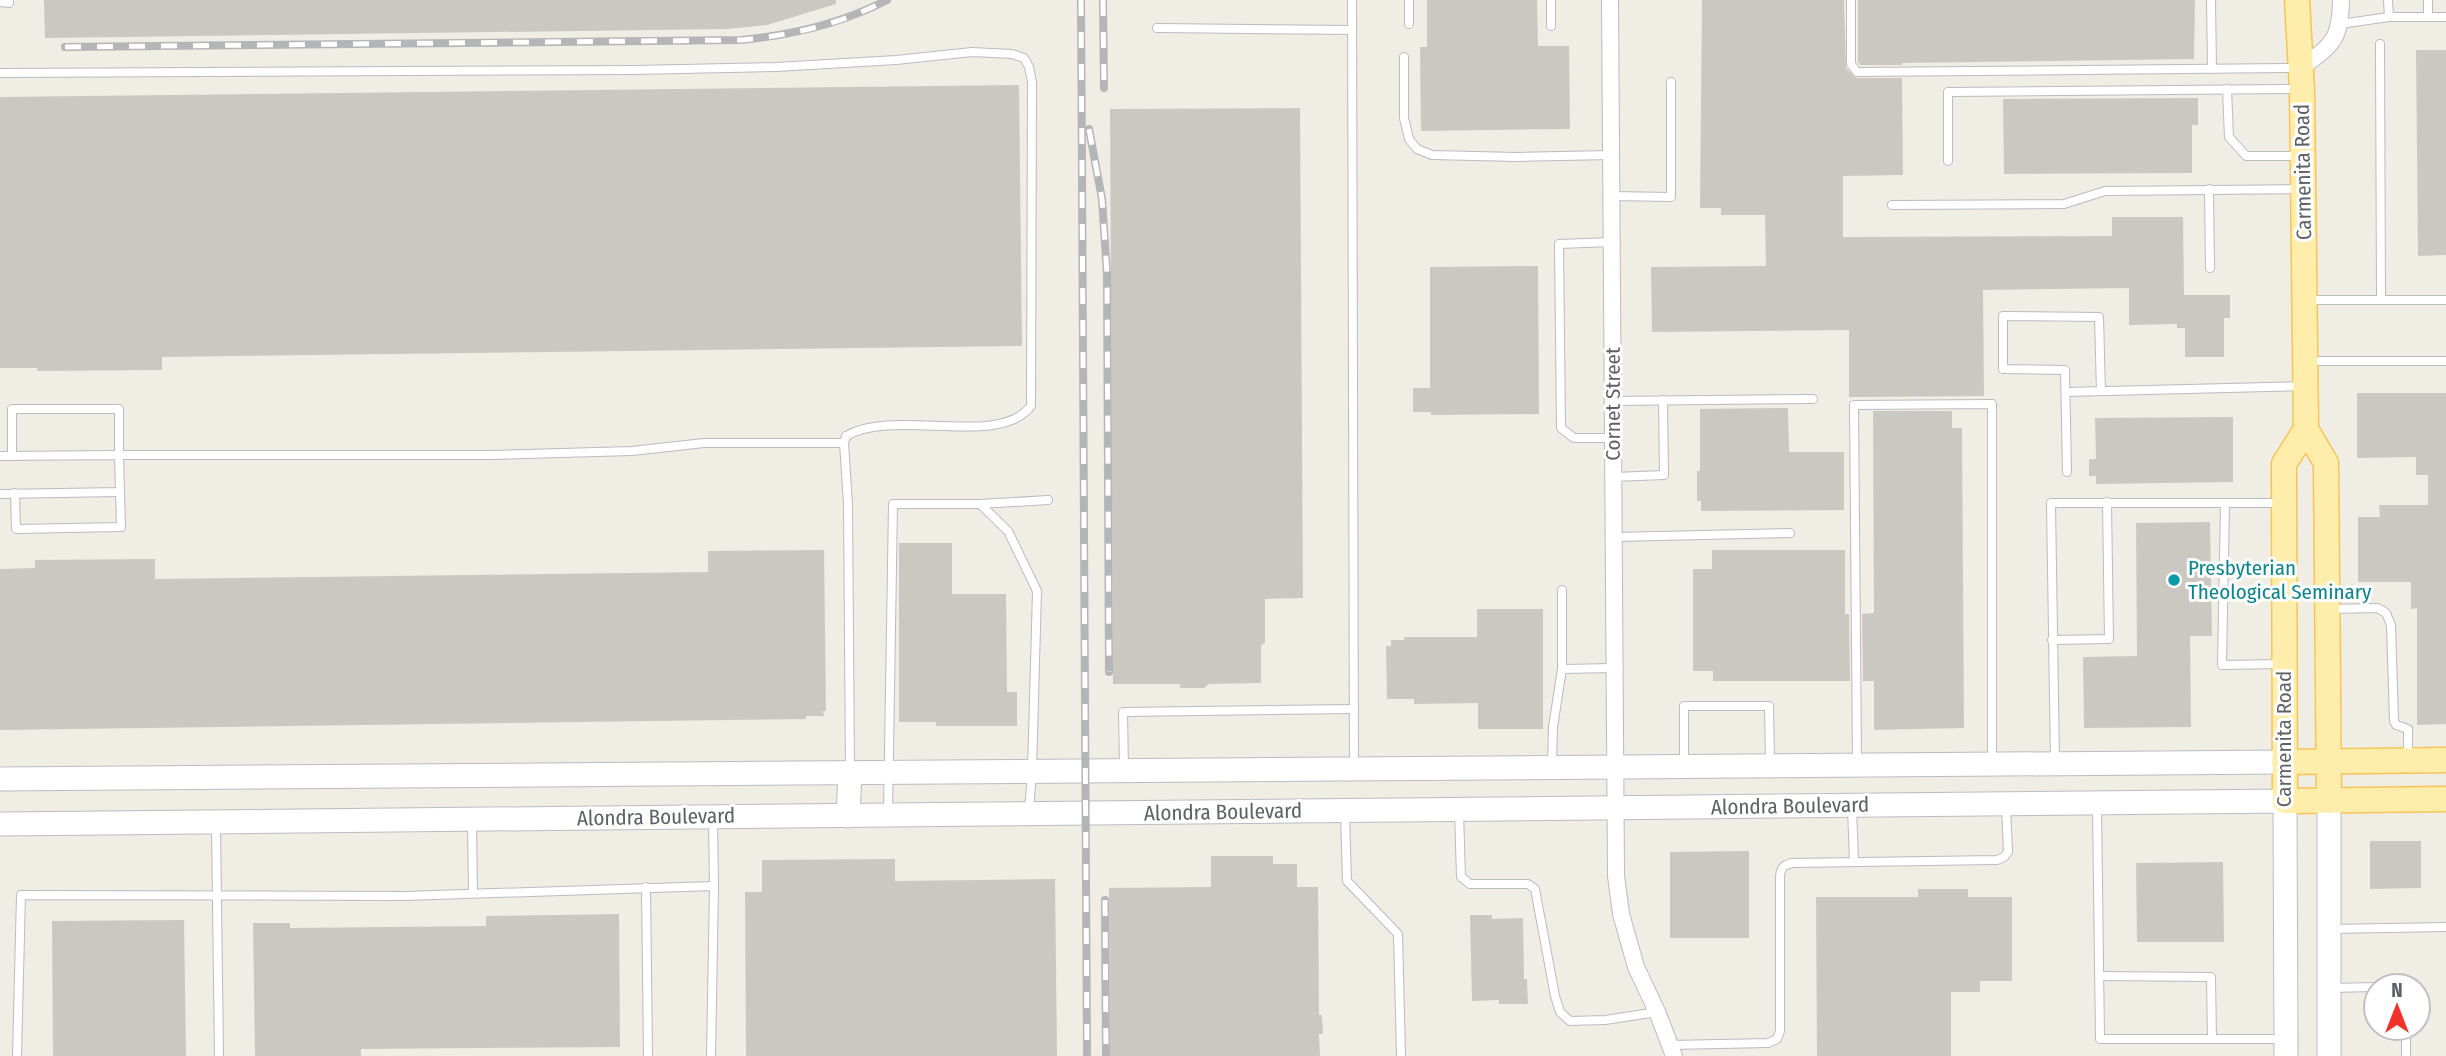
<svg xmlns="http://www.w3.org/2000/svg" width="2446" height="1056" font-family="'Fira Sans Condensed',sans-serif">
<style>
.building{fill:#cbc8c2}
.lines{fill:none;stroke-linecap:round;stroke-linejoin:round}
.lane-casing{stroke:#b8bbc0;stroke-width:10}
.street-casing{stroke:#b8bbc0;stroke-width:18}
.secondary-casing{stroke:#b9bcc2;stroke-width:25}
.primary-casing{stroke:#f8c456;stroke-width:27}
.lane{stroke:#fff;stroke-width:8}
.street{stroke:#fff;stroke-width:16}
.secondary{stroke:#fff;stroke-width:23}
.primary{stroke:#ffeeab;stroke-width:24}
.rail-casing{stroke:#b4b5b6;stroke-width:8}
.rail{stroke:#fff;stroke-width:5;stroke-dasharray:16;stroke-linecap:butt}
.culture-dot{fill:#0f9aa8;stroke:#fff;stroke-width:2.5}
.labels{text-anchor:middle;stroke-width:6;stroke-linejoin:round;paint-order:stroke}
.street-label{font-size:21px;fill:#5d6166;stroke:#fff}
.culture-label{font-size:21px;fill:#0d838f;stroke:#fff;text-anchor:start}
</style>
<rect width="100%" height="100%" fill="#f0ede5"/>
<!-- building -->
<g class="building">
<polygon points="44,0 836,0 836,4 767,25 727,29 45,38"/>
<polygon points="1427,0 1537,0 1538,46 1569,46 1570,129 1421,131 1420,47 1427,47"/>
<polygon points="1702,0 1844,0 1846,68 1856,78 1902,78 1903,175 1843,176 1843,237 2112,236 2112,217 2183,217 2184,295 2230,295 2230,318 2224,318 2224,357 2185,357 2185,328 2177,328 2177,324 2129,325 2129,288 1983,290 1984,396 1849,397 1849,330 1652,332 1651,267 1766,266 1765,215 1721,215 1721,208 1700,208"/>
<polygon points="1858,0 2195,0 2194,59 1902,63 1902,65 1860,65 1858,62"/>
<polygon points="2416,50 2446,50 2446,255 2418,256"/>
<polygon points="1019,85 1022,346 162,357 162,370 37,371 37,368 0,368 0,97"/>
<polygon points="2198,98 2198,125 2192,125 2192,173 2004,174 2003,99"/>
<polygon points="1300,108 1303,598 1265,599 1265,642 1261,646 1261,683 1209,684 1204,688 1180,688 1180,684 1113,684 1110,109"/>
<polygon points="1538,266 1539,414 1431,415 1431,412 1413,412 1413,388 1430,388 1430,267"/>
<polygon points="2357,393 2446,393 2446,724 2417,725 2417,608 2411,609 2411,582 2358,582 2358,517 2380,517 2379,505 2428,505 2428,475 2416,475 2416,457 2357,458"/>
<polygon points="1788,408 1789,452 1844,452 1844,510 1701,511 1701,501 1697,501 1697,471 1700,471 1700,409"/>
<polygon points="1873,411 1952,411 1952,428 1962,428 1964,728 1874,730 1874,681 1863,681 1862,614 1874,613"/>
<polygon points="2233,417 2233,482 2096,484 2096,476 2089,476 2089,459 2096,459 2095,418"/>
<polygon points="2210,522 2212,636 2190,636 2191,727 2084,728 2083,657 2137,656 2136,523"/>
<polygon points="899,543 952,543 952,594 1006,594 1007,692 1017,692 1017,726 936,726 936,722 899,722"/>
<polygon points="824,550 826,711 823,711 824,716 806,716 806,719 0,730 0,569 35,568 35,560 155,559 155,579 708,572 708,551"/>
<polygon points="1712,550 1845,550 1845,614 1849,614 1850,681 1713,681 1713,671 1693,671 1693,569 1712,569"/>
<polygon points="1477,609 1543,609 1543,729 1478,729 1478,703 1414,704 1414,699 1387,699 1386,646 1391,646 1391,640 1404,640 1404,637 1477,637"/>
<polygon points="2370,841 2421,841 2421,888 2370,889"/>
<polygon points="1749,851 1749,938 1670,938 1670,852"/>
<polygon points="1211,856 1273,856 1273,864 1297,864 1297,887 1318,887 1319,1015 1322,1015 1323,1034 1319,1034 1320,1056 1110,1056 1109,888 1211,887"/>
<polygon points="895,859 895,881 1055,879 1057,1056 746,1056 745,892 762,892 762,860"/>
<polygon points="2223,862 2224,942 2137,942 2136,863"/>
<polygon points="1918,889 1968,889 1968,897 2012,897 2012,981 1980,981 1980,992 1951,992 1951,1056 1817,1056 1816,897 1918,897"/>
<polygon points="619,914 620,1047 361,1049 361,1056 255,1056 253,923 290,923 290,928 486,926 486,916"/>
<polygon points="1470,915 1492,915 1492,919 1523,918 1524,979 1527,979 1528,1004 1499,1004 1499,1000 1472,1001"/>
<polygon points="184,920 186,1056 53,1056 52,921"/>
</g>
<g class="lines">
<defs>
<g id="lane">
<polyline points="1352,0 1354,766"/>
<polyline points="1409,0 1409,24"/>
<polyline points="1551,0 1551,26"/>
<polyline points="1851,0 1851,64 1857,72 2297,68"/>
<polyline points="2211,0 2212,69"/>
<polyline points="0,2 9,3 9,0"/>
<polyline points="2389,17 2428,17 2428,0"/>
<polyline points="2428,17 2446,17"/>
<polyline points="2340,24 2389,17 2388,0"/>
<polyline points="1157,28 1352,30"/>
<polyline points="2380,44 2381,300"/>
<polyline points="1404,57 1404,118 1409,139 1417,149 1432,155 1517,157 1611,155"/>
<path d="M0 73 634 70 776 67 896 60 972 52 1012 54 1024 58 1029 67 1032 82 1031 406C998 449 894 407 846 436L844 443"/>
<polyline points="2227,89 2229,137 2246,156 2300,156"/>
<polyline points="1948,161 1948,92 2300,89"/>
<polyline points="2209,189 2210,268"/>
<polyline points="1611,196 1671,197 1671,82"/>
<polyline points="1892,205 2064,204 2105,191 2301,189"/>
<polyline points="1612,242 1559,244 1561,428 1574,438 1613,438"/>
<polyline points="2308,300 2446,300"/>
<polyline points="2308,361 2446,361"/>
<polyline points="2066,392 2303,386"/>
<polyline points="1613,401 1813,399"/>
<polyline points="0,456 119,455 120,492 0,494"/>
<polyline points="12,456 12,409 119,409 119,455 490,455 632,451 704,443 844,443 848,504 850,771"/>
<polyline points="2067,472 2065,370 2003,369 2003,316 2099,317 2101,391"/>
<polyline points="1614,477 1664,475 1663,400"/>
<polyline points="15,493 16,529 121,527 120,492"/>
<polyline points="2225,503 2222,665 2281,664"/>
<polyline points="980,504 1048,500"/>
<polyline points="1614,537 1790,533"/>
<polyline points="2330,609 2378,608 2386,613 2391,625 2394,721 2396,725 2408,729 2408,756"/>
<polyline points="2052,640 2109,639 2107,502"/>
<polyline points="1562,669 1562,590"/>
<polyline points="2055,761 2051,503 2282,503"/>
<polyline points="1857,762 1854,405 1992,404 1992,761"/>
<polyline points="1684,763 1684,706 1769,706 1770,763"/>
<polyline points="1552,765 1553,727 1562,669 1615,668"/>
<polyline points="1124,768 1123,712 1354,709"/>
<polyline points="2097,806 2100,1039 2284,1039"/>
<polyline points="1852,808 1854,862"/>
<polyline points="1459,812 1461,877 1470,884 1528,884 1535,889 1555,996 1560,1012 1570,1021 1605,1020 1657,1012"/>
<polyline points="1345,813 1347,881 1398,934 1401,1056"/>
<polyline points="888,814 893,504 980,504 1008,531 1037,591 1032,771 1029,811"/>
<polyline points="713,820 714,886"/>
<polyline points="472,822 473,893"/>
<polyline points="216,825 219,1056"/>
<polyline points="646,887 648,1056"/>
<polyline points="2330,929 2446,927"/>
<polyline points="2099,976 2211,977 2212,1039"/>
<polyline points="2330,988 2376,987"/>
<polyline points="2406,1028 2406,1056"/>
<path d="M1670 1045 1768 1043 1777 1039 1780 1031V879C1780 870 1782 865 1792 863L1997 860 2004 857 2008 852 2006 807"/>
<polyline points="17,1056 21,895 405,896 714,886 711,1056"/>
</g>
<g id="street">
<polyline points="1610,0 1616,876 1621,914 1636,967 1658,1014 1674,1056"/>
<path d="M2301 68C2333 44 2340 41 2341 0"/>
</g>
<g id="secondary">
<polyline points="0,779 2284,762"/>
<polyline points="2329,801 2329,1056"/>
<polyline points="848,816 850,773"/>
<polyline points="0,824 2285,801 2286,1056"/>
</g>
<g id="primary">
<polyline points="2297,0 2302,89 2306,429 2326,463 2329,801"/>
<polyline points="2306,429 2284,464 2285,801 2446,799"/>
<polyline points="2284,762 2446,760"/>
</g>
</defs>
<!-- lane casing -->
<use href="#lane" class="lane-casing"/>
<!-- street casing -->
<use href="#street" class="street-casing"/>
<!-- secondary casing -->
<use href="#secondary" class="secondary-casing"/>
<!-- primary casing -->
<use href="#primary" class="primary-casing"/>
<!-- lane -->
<use href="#lane" class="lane"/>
<!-- street -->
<use href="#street" class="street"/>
<!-- secondary -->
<use href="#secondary" class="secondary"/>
<!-- primary -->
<use href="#primary" class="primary"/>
<defs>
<g id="rail">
<polyline points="1081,0 1087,1056"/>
<polyline points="1103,0 1104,88"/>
<path d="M65 47 741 40C793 35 841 24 887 0"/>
<polyline points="1089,129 1102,199 1107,274 1109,672"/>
<polyline points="1105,900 1106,1056"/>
</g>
</defs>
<!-- rail casing -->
<use href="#rail" class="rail-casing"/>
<!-- rail -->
<use href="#rail" class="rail"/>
</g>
<!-- markers -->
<circle class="culture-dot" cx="2174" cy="580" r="7"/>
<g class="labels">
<!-- street labels -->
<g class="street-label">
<text transform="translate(2303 172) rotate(-91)" y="7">Carmenita Road</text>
<text transform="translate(1613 404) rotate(-90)" y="7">Cornet Street</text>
<text transform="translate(2284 739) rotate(-90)" y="7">Carmenita Road</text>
<text transform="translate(1790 806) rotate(-1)" y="7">Alondra Boulevard</text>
<text transform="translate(1223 812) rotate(-1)" y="7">Alondra Boulevard</text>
<text transform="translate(656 817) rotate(-1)" y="7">Alondra Boulevard</text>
</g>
<!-- culture labels -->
<g class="culture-label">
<text x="2188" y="575">Presbyterian<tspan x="2188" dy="24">Theological Seminary</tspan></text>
</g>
</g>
<!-- north arrow -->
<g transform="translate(2397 1007)"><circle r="33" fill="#ffffff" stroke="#bec0c2" stroke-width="2"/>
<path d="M0-5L12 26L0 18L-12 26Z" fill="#f1322a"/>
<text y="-10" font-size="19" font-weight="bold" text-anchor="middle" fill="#5d6166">N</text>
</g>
</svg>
